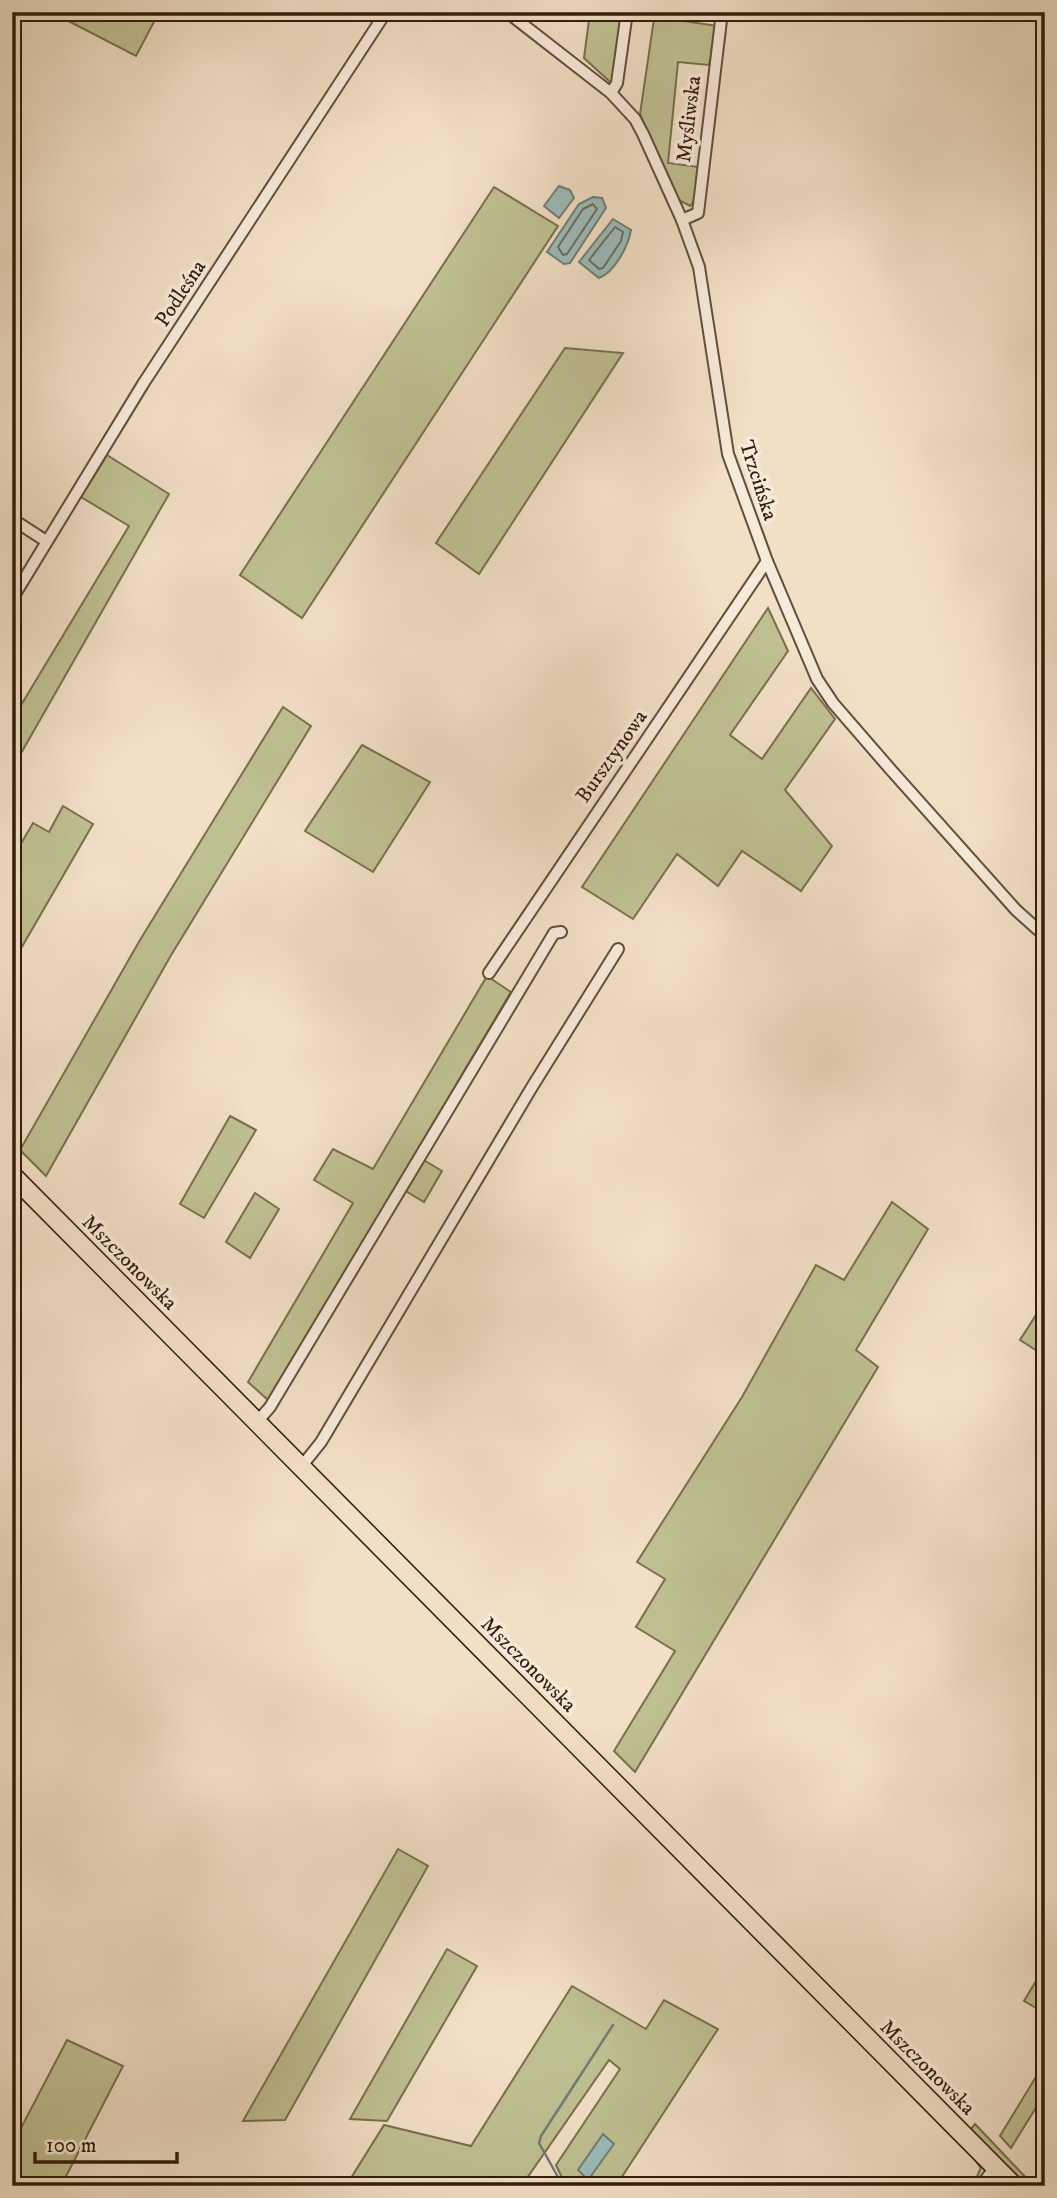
<svg xmlns="http://www.w3.org/2000/svg" width="1057" height="2198" font-family="'IM FELL DW Pica',serif">
<style>
.green{fill:#bfc092;stroke:#7a6e4e;stroke-width:2}
.water{fill:#9bbcba;stroke:#727c74;stroke-width:2}
.lines{fill:none;stroke-linecap:round;stroke-linejoin:round}
.shore{stroke:#686c62;stroke-width:2}
.stream{stroke:#727c74;stroke-width:2.5}
.minor-casing{stroke:#644e39;stroke-width:14}
.primary-casing{stroke:#351d0a;stroke-width:21}
.minor{stroke:#f6eada;stroke-width:10}
.primary{stroke:#f1dfc6;stroke-width:18}
.labels{text-anchor:middle;stroke-width:7;stroke-linejoin:round;paint-order:stroke}
.street-label{font-size:21px;fill:#351d0a;stroke:#f6eada}
</style>
<rect width="100%" height="100%" fill="#f1dfc6"/>
<filter id="stains"><feTurbulence type="fractalNoise" baseFrequency=".00286" numOctaves="4"/><feColorMatrix values="0 0 0 0 .2 0 0 0 0 .09 0 0 0 0 .02 0 0 0 .5 -.17"/></filter>
<radialGradient id="worn" r=".72"><stop offset=".6" stop-color="#630" stop-opacity="0"/><stop offset="1" stop-color="#630" stop-opacity=".3"/></radialGradient>
<!-- green -->
<g class="green">
<polygon points="51,12 145,12 156,18 136,56"/>
<polygon points="590,12 631,12 619,90 584,58"/>
<polygon points="655,12 684,12 683,21 718,26 709,65 678,62 668,163 699,167 696,199 690,206 677,199 640,114"/>
<polygon points="494,187 558,226 302,618 240,575"/>
<polygon points="565,348 623,353 479,574 436,543"/>
<polygon points="107,455 169,494 12,769 12,720 129,526 81,497"/>
<polygon points="768,608 788,651 730,735 762,759 811,688 835,719 785,790 832,846 801,891 742,851 718,886 677,854 633,919 582,887"/>
<polygon points="283,707 311,726 170,957 46,1176 20,1150 140,940"/>
<polygon points="362,745 430,782 373,872 305,831"/>
<polygon points="63,806 93,824 12,964 12,859 33,823 49,832"/>
<polygon points="487,976 511,992 269,1401 248,1382 353,1203 314,1180 333,1149 373,1169"/>
<polygon points="230,1116 256,1130 204,1218 180,1204"/>
<polygon points="422,1159 442,1171 424,1202 404,1190"/>
<polygon points="255,1193 279,1209 250,1258 226,1242"/>
<polygon points="892,1202 928,1229 856,1350 878,1367 635,1772 614,1751 675,1651 636,1627 665,1579 637,1562 742,1397 816,1265 844,1280"/>
<polygon points="1045,1301 1045,1356 1020,1340"/>
<polygon points="398,1849 428,1866 285,2120 243,2121"/>
<polygon points="447,1949 477,1966 387,2121 350,2119"/>
<polygon points="1045,1966 1045,2013 1024,2001"/>
<polygon points="572,1986 646,2029 664,2000 718,2029 616,2186 566,2186 556,2165 620,2069 609,2060 525,2181 530,2186 346,2186 384,2125 471,2146"/>
<polygon points="67,2040 123,2066 61,2186 12,2186 12,2126 20,2130"/>
<polygon points="1045,2062 1045,2093 1011,2148 1000,2136"/>
<polygon points="975,2124 1034,2186 1025,2186 970,2130"/>
</g>
<!-- water -->
<g class="water">
<polygon points="559,186 570,190 574,198 559,218 544,206"/>
<polygon points="593,197 602,198 606,208 570,263 564,264 547,252 579,204"/>
<path d="M613 219 631 230C628 246 615 272 599 278L579 262Z"/>
<polygon points="603,2134 614,2144 588,2180 578,2170"/>
</g>
<g class="lines">
<!-- shore -->
<g class="shore">
<polygon points="593,204 597,209 567,254 563,255 558,247 583,209"/>
<polygon points="615,227 623,232 621,241 603,268 599,269 589,260"/>
</g>
<!-- stream -->
<g class="stream">
<polyline points="563,2186 539,2143 541,2136 613,2025"/>
<polyline points="973,2186 981,2168 974,2158"/>
</g>
<defs>
<g id="minor">
<polyline points="507,12 611,93 635,119 643,134 682,220 699,267 728,454 767,561 817,679 833,703 891,770 1016,910 1045,936"/>
<polyline points="611,93 617,83 627,12"/>
<polyline points="682,220 698,213 722,12"/>
<polyline points="12,519 46,541"/>
<polyline points="12,599 143,384 386,12"/>
<polyline points="489,973 767,561"/>
<polyline points="257,1422 270,1407 554,933 561,932"/>
<polyline points="301,1467 321,1442 532,1087 618,949"/>
<polyline points="981,2186 995,2167"/>
</g>
<polyline id="primary" points="12,1175 1014,2186"/>
</defs>
<!-- minor casing -->
<use href="#minor" class="minor-casing"/>
<!-- primary casing -->
<use href="#primary" class="primary-casing"/>
<!-- minor -->
<use href="#minor" class="minor"/>
<!-- primary -->
<use href="#primary" class="primary"/>
</g>
<g class="labels">
<!-- street labels -->
<g class="street-label">
<text transform="translate(688 119) rotate(-83)" y="7">Myśliwska</text>
<text transform="translate(180 293) rotate(-57)" y="7">Podleśna</text>
<text transform="translate(759 480) rotate(72)" y="7">Trzcińska</text>
<text transform="translate(611 756) rotate(-55)" y="7">Bursztynowa</text>
<text transform="translate(130 1262) rotate(45)" y="7">Mszczonowska</text>
<text transform="translate(529 1664) rotate(45)" y="7">Mszczonowska</text>
<text transform="translate(928 2067) rotate(45)" y="7">Mszczonowska</text>
</g>
</g>
<!-- margin -->
<rect width="1057" height="2198" fill="none" stroke="#f1dfc6" stroke-width="42"/>
<rect x="14" y="14" width="1029" height="2170" fill="none" stroke="#351d0a" stroke-width="3.5"/>
<rect x="21" y="21" width="1015" height="2156" fill="none" stroke="#351d0a" stroke-width="2"/>
<!-- scale -->
<path d="M35 2152v10h142v-10" fill="none" stroke="#351d0a" stroke-width="3.5"/>
<text x="46" y="2152" font-size="21" fill="#351d0a" stroke="#f6eada" stroke-width="5" paint-order="stroke">100 m</text>
<rect width="100%" height="100%" filter="url(#stains)"/>
<rect width="100%" height="100%" fill="url(#worn)"/>
</svg>
